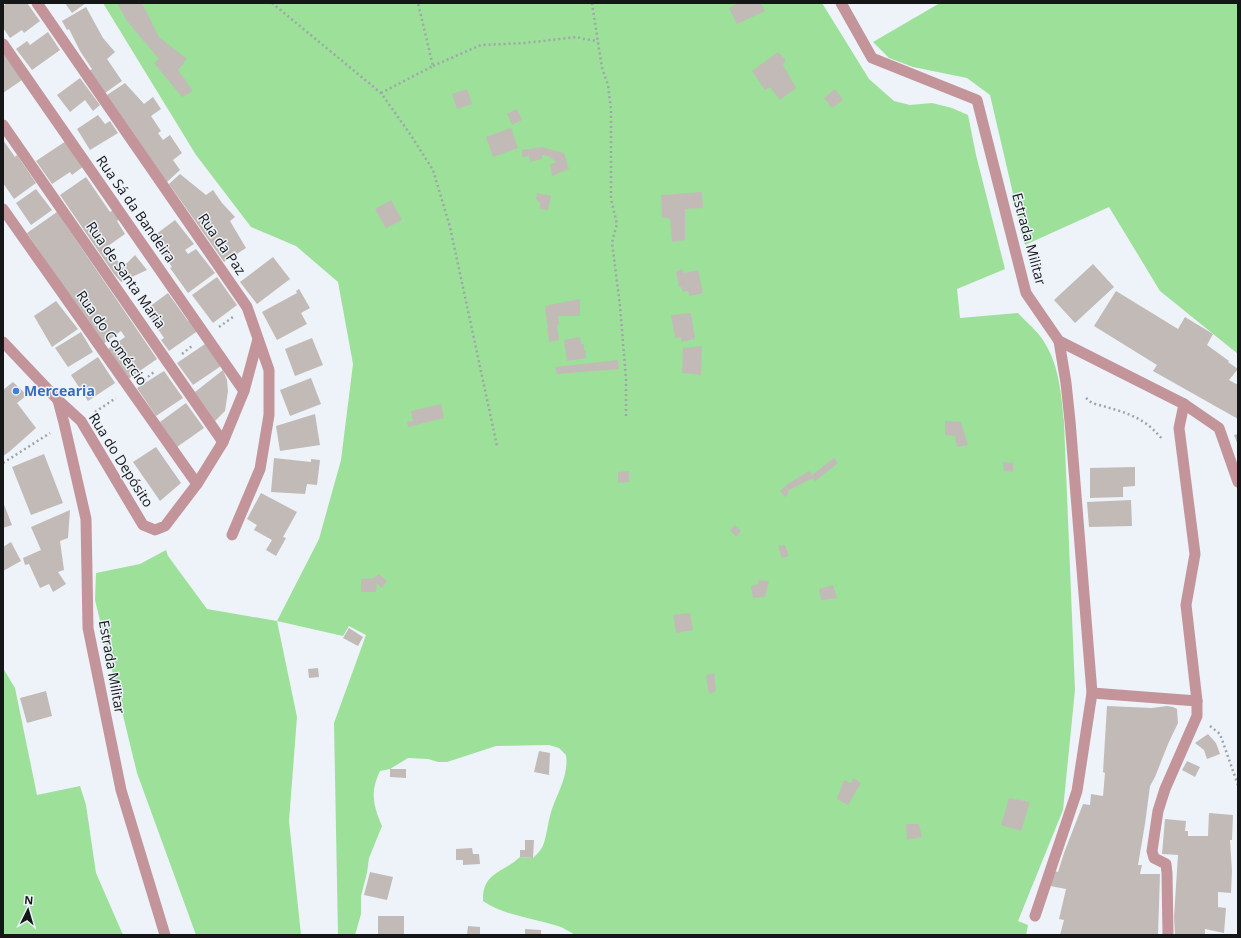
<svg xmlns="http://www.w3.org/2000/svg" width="1241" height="938" font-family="'Open Sans',sans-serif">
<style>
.green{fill:#9ce09a}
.building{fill:#c2bab6}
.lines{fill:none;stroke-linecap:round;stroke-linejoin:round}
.path{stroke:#a0a5a9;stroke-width:2.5;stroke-dasharray:2 3;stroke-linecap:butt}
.minor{stroke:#c3959b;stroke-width:11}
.shop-dot{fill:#3f7fe0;stroke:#edf3f9;stroke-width:1.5}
.labels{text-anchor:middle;stroke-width:3;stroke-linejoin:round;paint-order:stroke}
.street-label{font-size:14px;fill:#141618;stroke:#edf3f9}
.shop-label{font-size:14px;font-weight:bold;fill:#366cbe;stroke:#edf3f9;text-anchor:start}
</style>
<rect width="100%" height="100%" fill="#edf3f9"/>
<!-- green -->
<g class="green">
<path d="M103 3H822L869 79 894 101 910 105 932 103 952 108 968 115 976 155 1005 269 957 289 960 318 1018 313C1025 321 1034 328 1040 336 1059 361 1061 392 1064 422L1075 690 1063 810 1018 921 1028 925 1026 935H575C570 932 564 928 558 926 533 918 505 916 483 901 482 872 503 873 520 857L533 858C538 853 542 849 544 843 547 833 548 822 551 812 557 793 569 776 566 755L559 748 549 745 496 746 447 762H438L428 759 408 758 390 769 380 771C370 792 373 805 382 826L369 858 367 873 361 896V914L355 935H338L334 723 366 635 349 626 343 636 277 621 297 717 289 821 301 935H196L137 773 95 600 96 573 140 564 166 550 168 556 207 609 277 621 319 539 341 460 353 364 338 282 296 246 251 227 196 155Z"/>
<polygon points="940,3 1238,3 1238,354 1160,291 1109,207 1025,245 990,95 967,78 913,67 889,58 873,42"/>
<polygon points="3,668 15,688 37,795 80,786 86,805 96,873 123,935 3,935"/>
</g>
<!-- building -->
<g class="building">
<polygon points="7,3 27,3 40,21 24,33 22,30 10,38 3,28 3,6"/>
<polygon points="65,3 86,3 72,13"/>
<polygon points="117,3 142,3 159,37 187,59 178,70 193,91 182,97 154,63 159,59 127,21"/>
<polygon points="738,3 761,3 765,11 737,24 729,8"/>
<polygon points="86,7 103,38 115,52 107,59 122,81 105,93 89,71 92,69 80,51 69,29 67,30 62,21"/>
<polygon points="48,32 60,50 32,70 16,49 27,41 30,45"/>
<polygon points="778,52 786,60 783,65 796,88 780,100 770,87 765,90 752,71"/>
<polygon points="4,55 22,80 3,93 3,56"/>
<polygon points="80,78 100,105 93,111 85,100 70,112 57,95"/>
<polygon points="125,83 144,104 153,97 161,109 151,116 161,131 158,133 163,140 170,135 182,153 173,160 180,170 167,182 107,95"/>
<polygon points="467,89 472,104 457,109 452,94"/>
<polygon points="835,89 843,100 832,108 824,98"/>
<polygon points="517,109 522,120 512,125 507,114"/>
<polygon points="98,115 105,124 110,121 118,133 90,150 77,129"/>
<polygon points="511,128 518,148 493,157 486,137"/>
<polygon points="3,140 15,157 17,155 36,183 14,199 3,183"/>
<polygon points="66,141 84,166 72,175 70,172 52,184 36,161"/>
<polygon points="542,147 564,153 569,169 552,176 550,164 555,163 554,160 548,156 542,155 542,159 530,162 529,156 522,157 522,150"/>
<polygon points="180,174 206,195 213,190 222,203 235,217 230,221 246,248 224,262 169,184"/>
<polygon points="86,177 110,212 113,210 120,219 117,221 125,234 108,246 122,268 135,255 147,270 121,282 114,274 60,195"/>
<polygon points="36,189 52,210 31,225 16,203"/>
<polygon points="702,192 703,208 685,209 685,240 672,242 670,219 662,217 661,195"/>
<polygon points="537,193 551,196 548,210 540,209 540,203 536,199"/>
<polygon points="391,200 402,220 386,228 375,209"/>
<polygon points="57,212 157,359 128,379 108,349 125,337 121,331 103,344 27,233"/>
<polygon points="175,220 194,244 185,250 188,254 196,249 215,273 188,293 170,268 172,267 151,238"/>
<polygon points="273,257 290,279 257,304 240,282"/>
<polygon points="1093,264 1114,287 1075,323 1054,300"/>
<polygon points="682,269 684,273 698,270 703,293 690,296 688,291 683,292 681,287 679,287 676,272"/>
<polygon points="217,277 237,305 213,323 192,295"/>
<polygon points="299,289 310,308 301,313 307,324 277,340 262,312 297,293 296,291"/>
<polygon points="1116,291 1178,329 1185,317 1213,334 1207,345 1229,361 1228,362 1238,369 1229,380 1238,385 1238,419 1153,371 1157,365 1094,326"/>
<polygon points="168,293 188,321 191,319 199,330 169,351 161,340 164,338 145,310"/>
<polygon points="580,299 580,316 558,316 559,324 557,325 559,340 549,342 545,306"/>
<polygon points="56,301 78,329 52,347 34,316"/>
<polygon points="691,313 695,339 681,342 681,337 675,338 671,315"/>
<polygon points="81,332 93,352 68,367 55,348"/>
<polygon points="580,337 581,344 584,344 584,350 586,350 586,358 567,361 564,340"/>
<polygon points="312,338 323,365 295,376 285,349"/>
<polygon points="205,344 221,366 193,385 177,363"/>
<polygon points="702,346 701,375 682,373 683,348"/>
<polygon points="98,357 115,383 88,401 71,375"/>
<polygon points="618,360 619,369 557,374 555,367"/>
<polygon points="223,370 227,380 228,391 225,411 215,421 195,392"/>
<polygon points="164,371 183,398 156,416 137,388"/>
<polygon points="311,378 321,404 290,416 280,390"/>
<polygon points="13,382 27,395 17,403 36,428 9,452 3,456 3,390"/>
<polygon points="186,403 204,428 177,447 160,422"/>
<polygon points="441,404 444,418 408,427 407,422 413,421 411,411"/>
<polygon points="315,414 320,445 280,451 276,426"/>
<polygon points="945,421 961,422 968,445 957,447 955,436 945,435"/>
<polygon points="1238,434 1238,445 1234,435"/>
<polygon points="156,447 181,483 160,501 133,462"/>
<polygon points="44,454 63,503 31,515 12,467"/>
<polygon points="274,458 311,462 311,459 320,460 317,485 307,484 305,494 271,492"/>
<polygon points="834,458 838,463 815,481 813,478 789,490 788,494 785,497 780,491 788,484 809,471 812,475"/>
<polygon points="1003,462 1013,463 1013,472 1004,471"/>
<polygon points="1135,467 1135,486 1123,487 1123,497 1090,498 1090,468"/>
<polygon points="629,471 629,482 618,483 618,472"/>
<polygon points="261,493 297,512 283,537 286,538 276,556 266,550 272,540 254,530 257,525 247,519"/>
<polygon points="1131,500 1132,526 1089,527 1087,502"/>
<polygon points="3,502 12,525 3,528"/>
<polygon points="70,510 68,538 60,541 64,570 58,572 66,584 53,592 49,584 40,588 29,564 25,565 23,558 41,550 31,527"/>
<polygon points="735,525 741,531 736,537 730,530"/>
<polygon points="11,542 21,561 3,571 3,547"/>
<polygon points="785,545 789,556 782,558 778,546"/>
<polygon points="379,574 387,581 382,588 377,583 376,592 361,592 361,579 374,578"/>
<polygon points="759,580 769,581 765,597 753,598 751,586 758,584"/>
<polygon points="833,585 837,598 821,600 819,589"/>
<polygon points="690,613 693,630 676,633 673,615"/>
<polygon points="349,628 363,637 358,646 343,638"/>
<polygon points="318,668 319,677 309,678 308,669"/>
<polygon points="714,673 716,691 709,694 706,675"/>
<polygon points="46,691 52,716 27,723 20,698"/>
<polygon points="1107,706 1152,708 1167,706 1173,707 1177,709 1178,723 1168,744 1155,777 1150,786 1145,824 1138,865 1142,865 1140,874 1160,874 1158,935 1060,935 1064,920 1059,919 1066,889 1050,886 1054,871 1058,872 1064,853 1083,804 1090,805 1091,794 1103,796 1105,773 1103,772"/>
<polygon points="1208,734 1216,743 1220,754 1207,759 1204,750 1195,743"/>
<polygon points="539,751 550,753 549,775 534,772"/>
<polygon points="1187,761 1200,767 1195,777 1182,770"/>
<polygon points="390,769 406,769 406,778 390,777"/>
<polygon points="853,778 861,783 848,805 837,799 844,780 851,783"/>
<polygon points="1009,798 1030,802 1021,831 1001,825"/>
<polygon points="1209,813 1233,815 1232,840 1230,840 1232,871 1231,893 1218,892 1218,907 1226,908 1224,933 1205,929 1205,935 1175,935 1174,917 1178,855 1162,854 1165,819 1186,821 1185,831 1188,831 1188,836 1208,836"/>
<polygon points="906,824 919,824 922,837 907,840"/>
<polygon points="525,840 534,840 533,858 520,857 520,850 525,850"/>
<polygon points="472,848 473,854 479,854 480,864 463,865 463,860 456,860 456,849"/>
<polygon points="370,872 393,877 387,900 364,895"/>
<rect x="378" y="916" width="26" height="19"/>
<polygon points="468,926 480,927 480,935 467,935"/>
<polygon points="525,929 541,930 541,935 525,935"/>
</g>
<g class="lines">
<!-- path -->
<g class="path">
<polyline points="272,3 381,93 410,134 433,170 450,227 497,446"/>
<polyline points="592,3 602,68 608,85 611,109 611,199 617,224 612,242 620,306 626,379 626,417"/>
<polyline points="433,66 481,45 525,43 577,37 584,39 598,41"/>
<polyline points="381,93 433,66 418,3"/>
<polyline points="219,327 233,317"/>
<polyline points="182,354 192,346"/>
<polyline points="144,380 154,372"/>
<path d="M1086 398 1092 403C1120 411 1143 415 1162 439"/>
<polyline points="95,412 116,398"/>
<polyline points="3,463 50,433"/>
<polyline points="1210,726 1220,734 1238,785"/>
</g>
<!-- minor -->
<g class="minor">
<polyline points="37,3 247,307 269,370 269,415 260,469 232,535"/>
<polyline points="841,3 872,58 977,100 1026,293 1059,341 1184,404 1219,428 1238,482"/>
<polyline points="3,44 244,391"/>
<polyline points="3,125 223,442"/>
<polyline points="3,209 197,484"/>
<polyline points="3,342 58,400 81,421 143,525 155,530 165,526 197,484 223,442 244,391 258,339"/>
<polyline points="58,400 64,423 86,519 88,628 121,790 165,935"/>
<polyline points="1092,693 1197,701"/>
<polyline points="1035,916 1077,791 1092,693 1070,421 1066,383 1059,341"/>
<polyline points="1168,935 1167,873 1166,864 1154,858 1152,851 1158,811 1165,789 1197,716 1197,701 1186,605 1195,554 1179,428 1184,404"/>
</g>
</g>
<!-- markers -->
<circle class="shop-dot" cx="16" cy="391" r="4"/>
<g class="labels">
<!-- street labels -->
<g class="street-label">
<text transform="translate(136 209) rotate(55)" y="5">Rua Sá da Bandeira</text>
<text transform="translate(1029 239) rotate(75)" y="5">Estrada Militar</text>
<text transform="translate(222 244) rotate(55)" y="5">Rua da Paz</text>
<text transform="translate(126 275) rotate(55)" y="5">Rua de Santa Maria</text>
<text transform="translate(112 338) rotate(55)" y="5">Rua do Comércio</text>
<text transform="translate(121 460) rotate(58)" y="5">Rua do Depósito</text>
<text transform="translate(112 667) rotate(80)" y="5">Estrada Militar</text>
</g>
<!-- shop labels -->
<g class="shop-label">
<text x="24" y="396">Mercearia</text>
</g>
</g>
<!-- border -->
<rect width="1241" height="938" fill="none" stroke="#141618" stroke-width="8"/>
<!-- north arrow -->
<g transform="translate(28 910) rotate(5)" stroke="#edf3f9" stroke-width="3" paint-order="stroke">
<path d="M0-3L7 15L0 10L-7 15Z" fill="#141618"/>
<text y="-6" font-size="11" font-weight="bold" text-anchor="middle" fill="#141618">N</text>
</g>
</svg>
